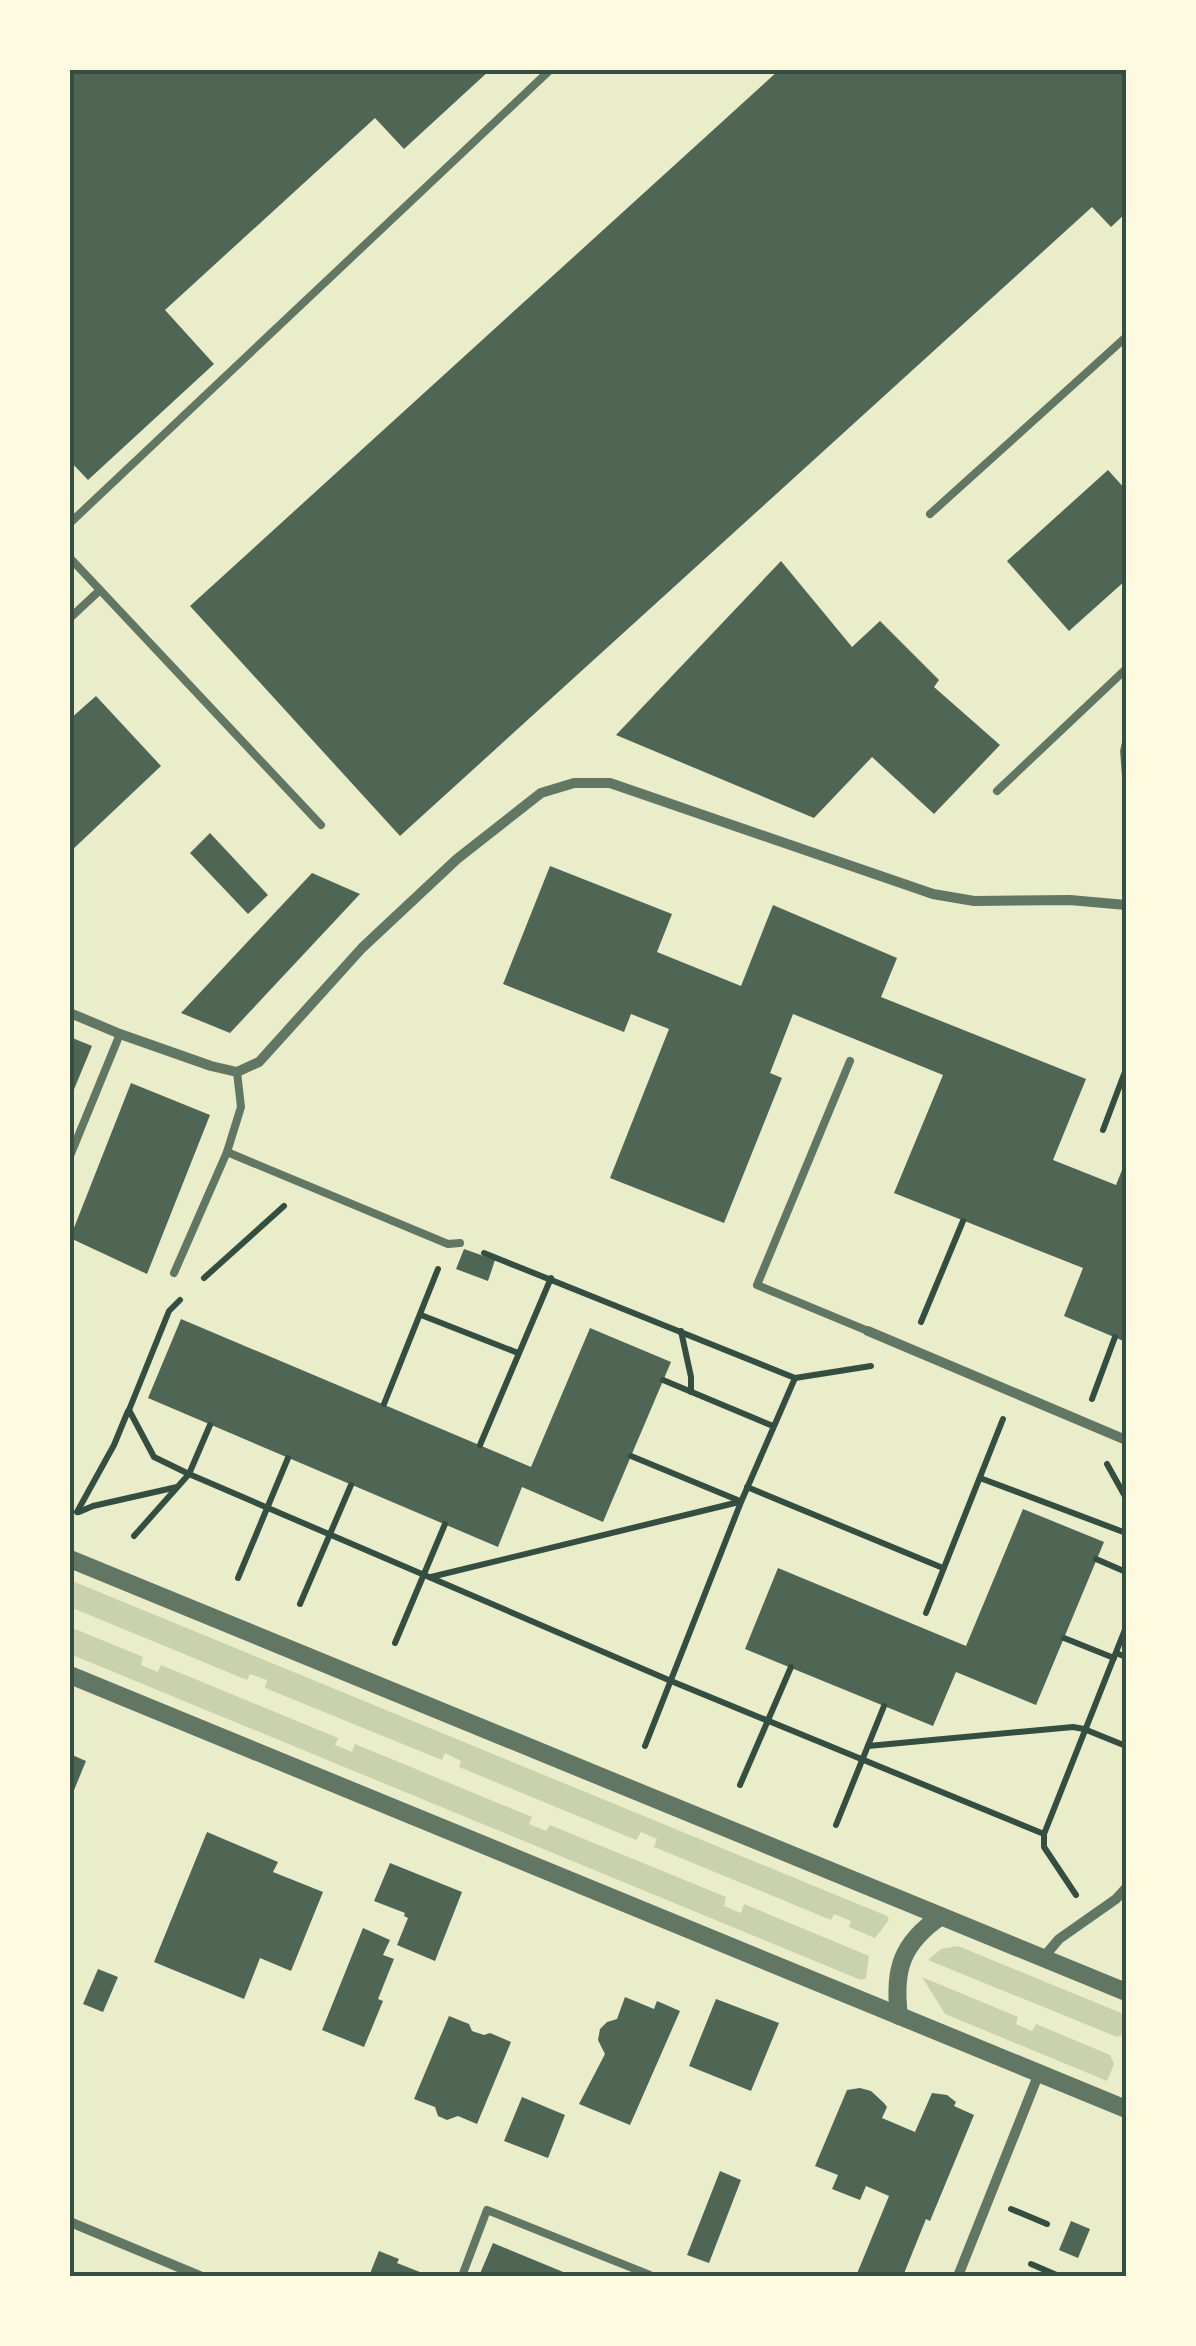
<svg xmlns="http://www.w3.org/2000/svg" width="1196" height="2346" font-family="'DM Sans',sans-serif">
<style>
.green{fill:#cad2ad}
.building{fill:#4f6655}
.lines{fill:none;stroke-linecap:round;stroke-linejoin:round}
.path{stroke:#344e41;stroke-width:6}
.service{stroke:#617663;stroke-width:8}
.minor{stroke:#617663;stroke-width:10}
.tertiary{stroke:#617663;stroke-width:18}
.neatline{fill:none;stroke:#344e41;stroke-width:4}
</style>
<rect width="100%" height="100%" fill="#e9edc9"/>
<!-- green -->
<g class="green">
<polygon points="70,1580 887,1916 889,1920 875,1938 849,1927 851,1921 834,1914 831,1920 654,1847 657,1839 641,1832 636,1840 459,1767 461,1761 445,1753 442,1760 265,1688 267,1680 250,1674 247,1680 70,1607 73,1598 70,1597"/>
<polygon points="70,1627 143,1657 141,1665 158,1672 161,1665 338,1738 335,1745 352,1752 355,1744 532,1817 529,1824 546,1831 550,1825 726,1897 724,1906 741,1913 744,1904 869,1956 866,1978 861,1980 70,1654"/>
<polygon points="958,1946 1126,2015 1125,2034 1117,2037 928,1960 941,1949"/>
<polygon points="922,1977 1018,2017 1016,2024 1032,2031 1036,2024 1110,2055 1114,2064 1107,2081 945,2014"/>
</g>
<!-- building -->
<g class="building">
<polygon points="70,70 490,70 404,149 375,118 165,310 214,364 88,480 70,461"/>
<polygon points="779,70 1126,70 1126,213 1111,227 1092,207 400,836 190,606"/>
<polygon points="1108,470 1126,490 1126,580 1069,631 1007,561"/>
<polygon points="781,561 852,647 880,621 939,680 934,687 1000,745 934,814 872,757 814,818 616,735"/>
<polygon points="96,696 161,766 70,852 70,719"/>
<polygon points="210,833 268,895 248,914 190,853"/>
<polygon points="550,866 672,914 657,952 741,986 773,905 897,958 881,997 1086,1079 1053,1160 1116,1185 1126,1160 1126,1342 1064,1316 1083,1268 894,1193 943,1075 793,1014 770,1073 782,1078 724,1223 610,1178 669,1029 631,1014 624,1032 503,984"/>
<polygon points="312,873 360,894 230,1033 181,1013"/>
<polygon points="70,1037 92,1046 70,1099"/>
<polygon points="131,1083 210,1115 147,1274 70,1238"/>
<polygon points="464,1249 495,1260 488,1281 456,1269"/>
<polygon points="181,1319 531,1467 590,1328 671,1362 603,1522 522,1487 498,1547 148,1398"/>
<polygon points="1023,1509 1104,1542 1036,1705 956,1672 933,1726 745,1649 778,1568 966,1646"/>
<polygon points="70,1754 86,1761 70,1800"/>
<polygon points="207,1832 278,1862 273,1872 323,1892 291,1971 260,1958 244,1999 154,1962"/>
<polygon points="390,1863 462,1892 435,1961 397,1945 408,1918 404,1916 405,1913 374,1901"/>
<polygon points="363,1928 390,1940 383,1955 394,1959 378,1999 383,2001 364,2047 322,2030"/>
<polygon points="98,1969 118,1977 103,2012 83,2004"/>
<polygon points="625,1997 654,2009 657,2001 680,2011 630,2125 579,2104 605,2054 598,2040 600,2029 607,2022 617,2019"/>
<polygon points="716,1999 779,2023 751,2091 689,2066"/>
<polygon points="449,2016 469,2024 472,2031 484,2035 490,2033 511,2042 477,2124 458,2116 447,2120 438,2116 435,2107 414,2099"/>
<polygon points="860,2088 871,2091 884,2103 887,2107 882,2118 915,2132 932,2093 947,2095 956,2102 954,2106 974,2115 930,2221 926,2219 903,2276 856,2276 889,2196 866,2186 860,2200 832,2189 838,2175 815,2166 847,2090"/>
<polygon points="522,2097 565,2115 548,2158 504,2141"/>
<polygon points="720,2171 741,2180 709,2263 687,2255"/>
<polygon points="1071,2221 1090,2229 1078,2258 1059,2250"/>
<polygon points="493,2243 573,2276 479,2276"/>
<polygon points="379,2251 399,2259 397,2263 430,2276 369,2276"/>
</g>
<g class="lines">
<!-- path -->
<g class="path">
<polyline points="1103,1130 1126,1069"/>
<polyline points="484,1253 795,1378 871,1366"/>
<polyline points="204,1278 284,1206"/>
<polyline points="180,1300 169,1311 129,1410 154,1457 189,1474 671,1681 1044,1834"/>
<polyline points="421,1315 518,1353"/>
<polyline points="921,1322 963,1221"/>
<polyline points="681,1331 691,1377 691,1392"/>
<polyline points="663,1380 773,1426"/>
<polyline points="1092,1399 1115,1337"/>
<polyline points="384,1404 438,1269"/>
<polyline points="480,1445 551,1278"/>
<polyline points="631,1456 740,1501"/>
<polyline points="1107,1464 1126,1498"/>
<polyline points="980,1478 1126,1533"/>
<polyline points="747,1487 943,1568"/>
<polyline points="77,1512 114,1445 128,1411"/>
<polyline points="79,1512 93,1506 177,1487"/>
<polyline points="134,1536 189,1474 210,1425"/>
<polyline points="1096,1559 1126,1572"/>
<polyline points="431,1577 739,1502"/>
<polyline points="238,1578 288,1458"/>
<polyline points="300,1604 351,1485"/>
<polyline points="926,1613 1003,1419"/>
<polyline points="1064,1638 1114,1658"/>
<polyline points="395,1643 445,1524"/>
<polyline points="1116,1653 1126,1657"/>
<polyline points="645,1746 741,1502 795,1378"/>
<polyline points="868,1746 1073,1727 1084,1729 1126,1746"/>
<polyline points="740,1785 791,1667"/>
<polyline points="836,1825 884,1706"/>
<polyline points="1076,1895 1044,1847 1044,1834 1126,1627"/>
<polyline points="1011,2209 1047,2224"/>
<polyline points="1031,2264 1059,2276"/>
</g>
<!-- service -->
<g class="service">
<polyline points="930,514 1126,337"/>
<polyline points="70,523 550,70"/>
<polyline points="70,558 321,825"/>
<polyline points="70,618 100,590"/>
<polyline points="1126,743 1124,751 1126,776"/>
<polyline points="997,791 1126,669"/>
<polyline points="850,1061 757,1285 868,1331"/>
<polyline points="237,1072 241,1107 227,1152 448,1244 460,1243"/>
<polyline points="70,1156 120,1034"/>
<polyline points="174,1273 227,1152"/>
<polyline points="462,2276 487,2210 650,2275"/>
</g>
<!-- minor -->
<g class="minor">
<polyline points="70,1013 120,1034 211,1066 237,1072 259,1062 362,948 457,859 541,793 574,783 610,783 933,894 974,901 1070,900 1126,905"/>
<polyline points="868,1331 1126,1440"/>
<polyline points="1043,1958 1059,1939 1116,1899 1126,1888"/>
<polyline points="70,2222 200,2276"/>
<polyline points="958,2276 1039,2073"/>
</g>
<!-- tertiary -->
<g class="tertiary">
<polyline points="70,1559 1126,1992"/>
<polyline points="70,1675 1126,2109"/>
<path d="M899 2016C893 1969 902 1943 941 1916"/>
</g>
</g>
<!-- border -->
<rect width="1196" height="2346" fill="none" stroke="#fefae0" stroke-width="145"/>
<rect x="72" y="72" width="1052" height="2202" class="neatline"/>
</svg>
